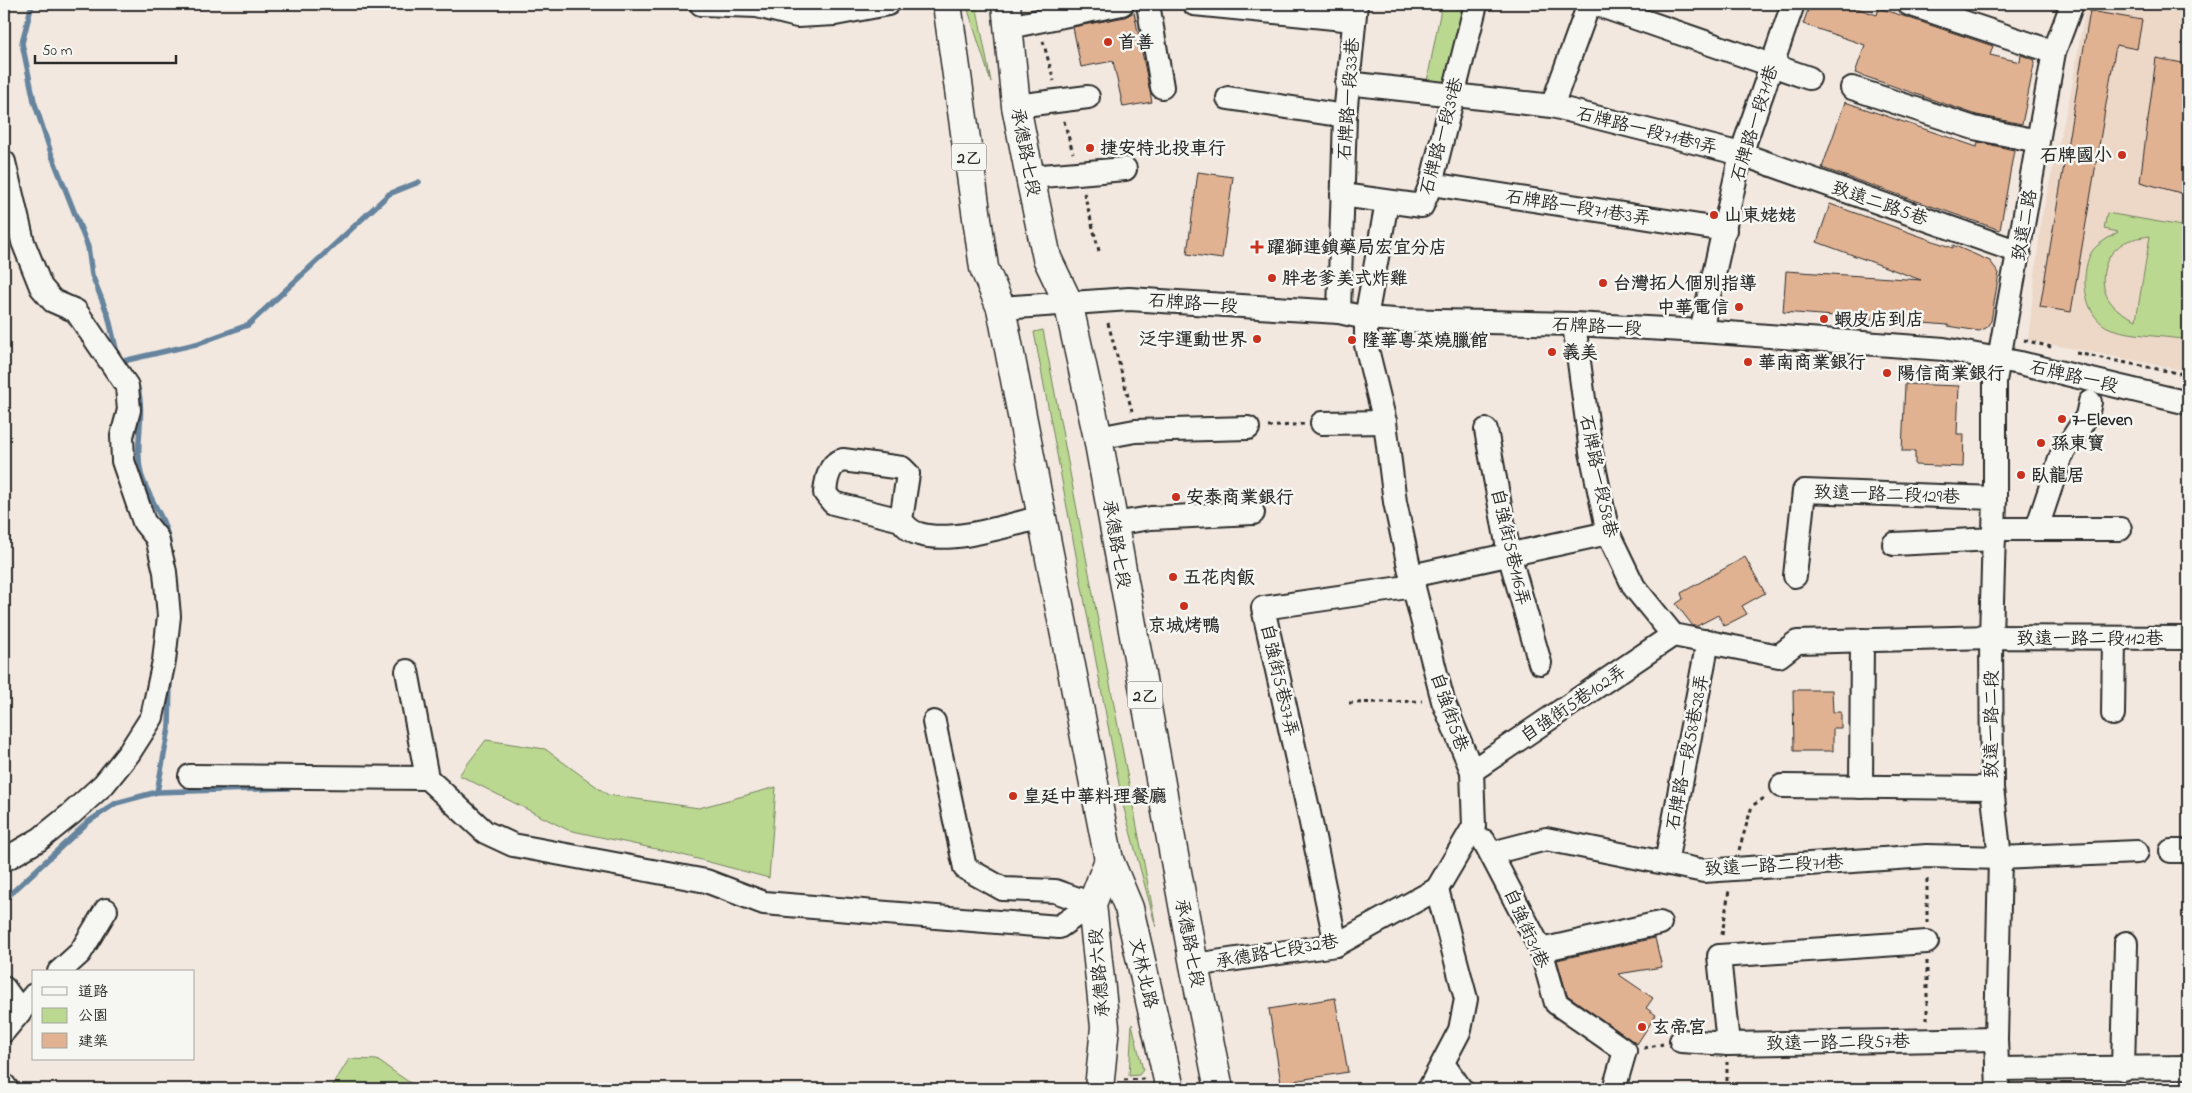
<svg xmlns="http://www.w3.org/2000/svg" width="2192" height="1093" font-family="'Indie Flower','LXGW WenKai TC',sans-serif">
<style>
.built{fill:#edd8c8}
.green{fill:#bbd891;stroke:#73825e;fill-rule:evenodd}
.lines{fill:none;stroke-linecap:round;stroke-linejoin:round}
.stream{stroke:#66849e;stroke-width:5.5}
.building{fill:#e1b292;stroke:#2b2b2b}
.minor-casing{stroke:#2b2b2b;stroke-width:26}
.major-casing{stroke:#2b2b2b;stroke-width:31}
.path{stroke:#2b2b2b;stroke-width:3;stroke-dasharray:4 4;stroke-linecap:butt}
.minor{stroke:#f6f6f2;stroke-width:22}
.major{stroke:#f6f6f2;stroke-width:28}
.poi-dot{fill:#c8321e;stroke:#f6f6f2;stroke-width:2}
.labels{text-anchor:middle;stroke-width:5;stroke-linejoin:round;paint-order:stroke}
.shield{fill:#f6f6f2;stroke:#686867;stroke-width:1}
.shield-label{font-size:16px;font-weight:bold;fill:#2b2b2b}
.poi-label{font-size:18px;font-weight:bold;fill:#2b2b2b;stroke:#f6f6f2;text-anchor:start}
.street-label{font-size:18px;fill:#2b2b2b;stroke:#f6f6f2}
</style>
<rect width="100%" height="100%" fill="#f2e8df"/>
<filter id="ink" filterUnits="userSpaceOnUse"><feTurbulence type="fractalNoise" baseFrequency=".02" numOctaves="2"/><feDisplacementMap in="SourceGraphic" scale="10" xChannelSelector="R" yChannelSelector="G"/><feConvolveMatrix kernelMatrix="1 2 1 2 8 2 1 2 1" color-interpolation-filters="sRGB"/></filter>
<g filter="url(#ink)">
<!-- built -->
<polygon class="built" points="2086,4 2188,4 2188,371 2028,340 2041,219 2071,91"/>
<!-- green -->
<g class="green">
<polygon points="967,4 976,4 991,82 969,13"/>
<polygon points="1442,4 1470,4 1446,83 1427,81"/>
<path d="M2107 213 2188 227V340C2166 336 2133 336 2112 329 2084 320 2079 276 2091 253 2095 245 2110 237 2118 232L2104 229ZM2150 236 2136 320C2128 316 2119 312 2113 305 2098 290 2101 261 2117 248 2126 239 2138 238 2150 236Z"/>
<polygon points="1043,330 1156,927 1123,805 1034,332"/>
<polygon points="486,740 545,749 608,795 699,808 776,787 769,878 675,853 568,830 459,775"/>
<polygon points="1132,1024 1143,1070 1139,1075 1129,1076"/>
<polygon points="349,1059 377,1060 419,1089 336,1089 333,1085"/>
</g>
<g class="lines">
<!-- stream -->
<g class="stream">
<polyline points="32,4 22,43 34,101 51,153 88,247 92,275 108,315 118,357"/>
<polyline points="119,362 196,344 248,325 389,194 419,182"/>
<path d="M137 385C146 414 134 445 141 474 148 498 165 517 169 542"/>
<polyline points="157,792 169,728 170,681"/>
<polyline points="4,900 88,822 116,803 157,792 289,788"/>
</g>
</g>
<!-- building -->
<g class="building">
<polygon points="1810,4 1844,4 1877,15 1879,8 1993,46 1990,55 2020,62 2021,55 2035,60 2022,124 1977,115 1855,73 1865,45 1803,24"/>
<polygon points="2090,11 2142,20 2137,49 2116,45 2071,312 2040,307"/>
<polygon points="1134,12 1152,102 1123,107 1113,61 1081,67 1073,27 1125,17"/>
<polygon points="2156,58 2188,64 2188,195 2140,182"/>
<polygon points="1845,102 1977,147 1978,142 2014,150 2000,230 1822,168"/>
<polygon points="1198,172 1233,177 1222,259 1187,254"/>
<polygon points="1830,204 1953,248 1953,245 1990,261 1999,273 1991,321 1986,328 1979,331 1948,326 1948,325 1783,312 1786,271 1921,280 1817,242"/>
<polygon points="1905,384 1959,386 1957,434 1964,434 1963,467 1915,465 1915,451 1902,451"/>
<polygon points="1745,557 1765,593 1742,606 1747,614 1724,626 1718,615 1697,626 1693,626 1676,604 1683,599 1681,593"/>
<polygon points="1793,690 1832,690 1833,712 1841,712 1841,728 1833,728 1833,751 1794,751"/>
<polygon points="1655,938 1662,967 1618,974 1653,998 1646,1008 1656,1015 1637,1044 1567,995 1557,960"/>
<polygon points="1335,998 1348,1072 1281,1083 1269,1009"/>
</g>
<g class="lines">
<defs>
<g id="minor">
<polyline points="701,4 757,6 797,16 835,14 888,4"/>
<polyline points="1148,4 1162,87"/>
<polyline points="1194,4 1353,20"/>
<polyline points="1595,4 1809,78"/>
<polyline points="1909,4 2054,52"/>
<polyline points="1009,27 1122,4"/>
<polyline points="1347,83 1552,106 1741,154 2019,252"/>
<polyline points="1852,88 1974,128 2038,141"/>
<polyline points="1228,98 1345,116"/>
<polyline points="1016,106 1088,97"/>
<polyline points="1552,106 1589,4"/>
<polyline points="4,162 23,242 41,287 53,301 76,311 127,386 129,410 122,436 123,461 144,522 157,538 165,572 169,616 164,661 152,717 129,753 104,784 71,814 40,839 4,860"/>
<polyline points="1030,177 1125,169"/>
<polyline points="1431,184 1725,230"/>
<polyline points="1342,195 1422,206 1431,184 1476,4"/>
<polyline points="1387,202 1366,318 1366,345 1385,422 1395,502 1411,576 1443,701 1472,771 1474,826 1437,889 1466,999 1460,1030 1429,1089"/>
<polyline points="1001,308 1129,299 1339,312 1366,318 1395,320 1574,324 1701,331 1944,349 2020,363 2188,403"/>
<polyline points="1339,312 1345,116 1356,4"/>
<polyline points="1574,324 1591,452 1608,533 1634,587 1673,635 1779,656 1797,642 1991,637 2188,638"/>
<polyline points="1701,331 1741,154 1793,4"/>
<polyline points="1322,423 1385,422"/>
<polyline points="1486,430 1509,554 1540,663"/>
<polyline points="1098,438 1135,431 1248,428"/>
<path d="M901 520 908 474 902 468 843 460C829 463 826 480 825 493L833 503 901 520C906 527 911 532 919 534 952 544 1009 525 1042 517"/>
<polyline points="1113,524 1151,518 1253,513"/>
<polyline points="2037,528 2061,456 2087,416 2090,402"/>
<polyline points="1994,529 2120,529"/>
<polyline points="1894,544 1994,539"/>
<polyline points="1411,576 1608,533"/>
<polyline points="1795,576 1804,491 1995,498"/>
<polyline points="407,671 427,778 485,832 513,845 706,881 764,903 1059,927 1092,904"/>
<polyline points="2113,714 2114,638"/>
<polyline points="934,722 965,868 1003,889 1055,891 1092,904"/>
<polyline points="1472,771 1673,635"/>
<polyline points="190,776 427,778"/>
<polyline points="1782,786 1992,788"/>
<polyline points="1861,787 1862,640"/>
<polyline points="1484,841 1541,950 1556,1003 1625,1051 1614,1089"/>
<polyline points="2171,851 2188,851"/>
<polyline points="1492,853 1546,839 1704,871 1927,856 2000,858 2137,852"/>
<polyline points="1666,863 1708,641"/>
<polyline points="1336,945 1309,813 1263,608 1414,586"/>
<polyline points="1541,950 1660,923"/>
<polyline points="1194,965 1336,945 1437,889"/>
<polyline points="59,972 80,953 106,910"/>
<polyline points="4,988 20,1010"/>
<polyline points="4,1031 34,995"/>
<polyline points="1681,1041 1728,1044 1996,1039"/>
<polyline points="1728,1044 1719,956 1927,942"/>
<polyline points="1444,1065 1461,1089"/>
<polyline points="1997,1069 2188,1067"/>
<polyline points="2123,1069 2126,943"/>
<polyline points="4,1085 7,1089"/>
<polyline points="1998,1089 1996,1039 2000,858 1992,788 1991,637 1995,498 1995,381 2054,52 2072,4"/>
</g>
<g id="major">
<polyline points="947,4 984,268 1001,308 1109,860 1129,908 1170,1089"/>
<polyline points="1006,4 1016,106 1030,177 1047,258 1068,302 1098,438 1194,965 1219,1089"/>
<polyline points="1099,1089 1105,1027 1092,904 1109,860"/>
</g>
</defs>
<!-- minor casing -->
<use href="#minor" class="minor-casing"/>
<!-- major casing -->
<use href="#major" class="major-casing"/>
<!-- path -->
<g class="path">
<polyline points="1043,41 1054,81"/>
<polyline points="1064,121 1073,153"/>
<polyline points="1084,193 1099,251"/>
<polyline points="1108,323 1132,411"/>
<polyline points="2024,340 2055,348"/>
<polyline points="2076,353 2188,375"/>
<polyline points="1268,427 1304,424"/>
<polyline points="1349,703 1422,701"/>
<polyline points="1739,850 1752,806 1767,796"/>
<polyline points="1927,923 1927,876"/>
<polyline points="1722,935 1729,890"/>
<polyline points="1927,961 1927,1020"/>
<polyline points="1644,1048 1663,1044"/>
<polyline points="1124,1080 1144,1079"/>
<polyline points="1727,1089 1727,1062"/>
</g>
<!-- minor -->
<use href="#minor" class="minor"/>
<!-- major -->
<use href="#major" class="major"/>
</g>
</g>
<!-- markers -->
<g class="poi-dot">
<circle cx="1108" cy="42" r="5"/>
<circle cx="1090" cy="148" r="5"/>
<circle cx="2122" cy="155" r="5"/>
<circle cx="1714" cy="215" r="5"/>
<path d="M1254.5 239.5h5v5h5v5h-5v5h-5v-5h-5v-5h5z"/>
<circle cx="1272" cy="278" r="5"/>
<circle cx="1603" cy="283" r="5"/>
<circle cx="1739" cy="307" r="5"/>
<circle cx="1824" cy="319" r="5"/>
<circle cx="1257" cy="339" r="5"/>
<circle cx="1352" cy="340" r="5"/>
<circle cx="1552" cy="352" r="5"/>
<circle cx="1748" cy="362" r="5"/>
<circle cx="1887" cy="373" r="5"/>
<circle cx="2062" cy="419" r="5"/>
<circle cx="2041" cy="443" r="5"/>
<circle cx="2021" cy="475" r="5"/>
<circle cx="1176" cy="497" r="5"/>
<circle cx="1173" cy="577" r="5"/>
<circle cx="1184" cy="606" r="5"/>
<circle cx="1013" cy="796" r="5"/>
<circle cx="1642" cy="1027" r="5"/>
</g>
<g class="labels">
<!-- shield labels -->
<g class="shield">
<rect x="951.5" y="143.5" width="35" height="27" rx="4"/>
<rect x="1127.5" y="681.5" width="35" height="27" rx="4"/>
</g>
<g class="shield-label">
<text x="969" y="163">2乙</text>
<text x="1145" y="701">2乙</text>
</g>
<!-- poi labels -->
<g class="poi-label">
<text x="1118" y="48">首善</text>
<text x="1100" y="154">捷安特北投車行</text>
<text x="2112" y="161" text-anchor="end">石牌國小</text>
<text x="1724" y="221">山東姥姥</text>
<text x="1267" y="253">躍獅連鎖藥局宏宜分店</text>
<text x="1282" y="284">胖老爹美式炸雞</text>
<text x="1613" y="289">台灣拓人個別指導</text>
<text x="1729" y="313" text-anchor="end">中華電信</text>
<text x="1834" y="325">蝦皮店到店</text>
<text x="1247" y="345" text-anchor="end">泛宇運動世界</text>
<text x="1362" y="346">隆華粵菜燒臘館</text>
<text x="1562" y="358">義美</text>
<text x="1758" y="368">華南商業銀行</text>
<text x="1897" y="379">陽信商業銀行</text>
<text x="2072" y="425">7-Eleven</text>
<text x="2051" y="449">孫東寶</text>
<text x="2031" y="481">臥龍居</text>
<text x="1186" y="503">安泰商業銀行</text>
<text x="1183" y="583">五花肉飯</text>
<text x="1184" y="631" text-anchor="middle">京城烤鴨</text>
<text x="1023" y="802">皇廷中華料理餐廳</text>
<text x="1652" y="1033">玄帝宮</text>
</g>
<!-- street labels -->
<g class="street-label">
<text transform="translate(1348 99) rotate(-86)" y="6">石牌路一段33巷</text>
<text transform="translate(1754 123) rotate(-73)" y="6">石牌路一段71巷</text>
<text transform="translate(1647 130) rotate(14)" y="6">石牌路一段71巷9弄</text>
<text transform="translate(1441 136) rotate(-75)" y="6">石牌路一段39巷</text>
<text transform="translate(1026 152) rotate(79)" y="6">承德路七段</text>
<text transform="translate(1880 203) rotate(19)" y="6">致遠二路5巷</text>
<text transform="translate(1578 207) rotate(9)" y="6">石牌路一段71巷3弄</text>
<text transform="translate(2024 225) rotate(-80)" y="6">致遠二路</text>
<text transform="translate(1193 303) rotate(4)" y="6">石牌路一段</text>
<text transform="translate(1597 326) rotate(3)" y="6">石牌路一段</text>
<text transform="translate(2074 376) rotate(13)" y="6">石牌路一段</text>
<text transform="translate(1599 476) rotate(78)" y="6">石牌路一段58巷</text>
<text transform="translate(1887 494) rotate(2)" y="6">致遠一路二段129巷</text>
<text transform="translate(1117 544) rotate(80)" y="6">承德路七段</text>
<text transform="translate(1511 547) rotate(77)" y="6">自強街5巷116弄</text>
<text x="2090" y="644">致遠一路二段112巷</text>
<text transform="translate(1280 680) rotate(77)" y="6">自強街5巷37弄</text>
<text transform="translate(1573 703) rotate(-34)" y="6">自強街5巷102弄</text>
<text transform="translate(1450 712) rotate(71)" y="6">自強街5巷</text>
<text transform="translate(1991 724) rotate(-90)" y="6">致遠一路二段</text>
<text transform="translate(1687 752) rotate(-79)" y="6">石牌路一段58巷28弄</text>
<text transform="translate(1774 865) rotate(-3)" y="6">致遠一路二段71巷</text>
<text transform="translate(1527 928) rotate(66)" y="6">自強街31巷</text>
<text transform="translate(1190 943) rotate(79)" y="6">承德路七段</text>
<text transform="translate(1277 951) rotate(-10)" y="6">承德路七段32巷</text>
<text transform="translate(1099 973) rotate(-95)" y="6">承德路六段</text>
<text transform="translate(1144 973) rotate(77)" y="6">文林北路</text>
<text transform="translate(1838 1042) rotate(-1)" y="6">致遠一路二段57巷</text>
</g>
</g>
<!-- margin -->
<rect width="2192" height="1093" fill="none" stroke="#f6f6f2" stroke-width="20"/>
<rect x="10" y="10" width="2172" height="1073" fill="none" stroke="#2b2b2b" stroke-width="2" filter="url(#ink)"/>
<!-- legend -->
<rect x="32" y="970" width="162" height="90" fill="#f6f6f2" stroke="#a5a5a2"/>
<rect x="42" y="987" width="25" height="8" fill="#f6f6f2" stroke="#a5a5a2"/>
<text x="78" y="996" font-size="15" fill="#2b2b2b">道路</text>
<rect x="42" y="1008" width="25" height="15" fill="#bbd891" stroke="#a5a5a2"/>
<text x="78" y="1020" font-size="15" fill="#2b2b2b">公園</text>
<rect x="42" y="1033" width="25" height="15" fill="#e1b292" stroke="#a5a5a2"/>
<text x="78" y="1046" font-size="15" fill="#2b2b2b">建築</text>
<!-- scale -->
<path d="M35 55v8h141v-8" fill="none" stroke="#2b2b2b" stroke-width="2.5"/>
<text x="42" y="55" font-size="15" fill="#2b2b2b" stroke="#f6f6f2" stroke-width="4" paint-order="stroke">50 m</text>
</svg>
